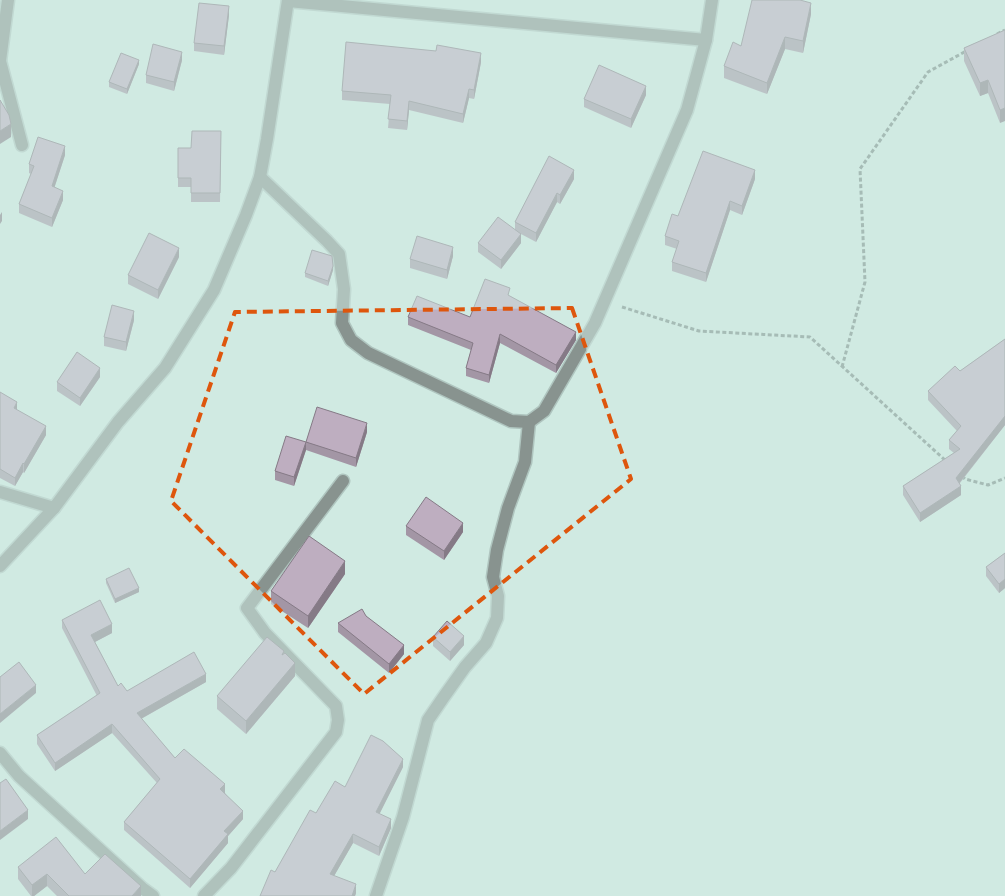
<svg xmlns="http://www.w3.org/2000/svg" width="1005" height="896" font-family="'Noto Sans',sans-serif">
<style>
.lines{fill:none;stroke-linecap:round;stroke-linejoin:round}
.minor-casing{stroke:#afc5bf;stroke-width:15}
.path{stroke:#748681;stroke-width:3;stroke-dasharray:4 2.5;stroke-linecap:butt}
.minor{stroke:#88938f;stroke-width:12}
.wall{fill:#a396a5}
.shaded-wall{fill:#857a86}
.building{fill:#beaec0;stroke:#857a86}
.marked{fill:none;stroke:#de560d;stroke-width:4;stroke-dasharray:10 6;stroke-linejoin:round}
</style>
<rect width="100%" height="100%" fill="#d0eae2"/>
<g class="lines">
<defs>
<g id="minor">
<polyline points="288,1 706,40"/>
<polyline points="0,61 22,145"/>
<polyline points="0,61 8,0"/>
<polyline points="260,177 327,241 339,254 344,289 342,323 351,340 368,353 511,421 529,422 544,411 595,323 687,110 706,40 712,0"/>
<polyline points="0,492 54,508"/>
<polyline points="0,566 54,508 118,422 165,368 214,290 246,215 260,177 267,139 288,0"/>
<polyline points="0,753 19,776 142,888 153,896"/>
<polyline points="204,896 231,868 336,732 338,720 336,706 265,633 247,608 343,481"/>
<polyline points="376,896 403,817 428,720 443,698 465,667 486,643 497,618 498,596 493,577 497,550 508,508 525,462 529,422"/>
</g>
</defs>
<!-- minor casing -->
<use href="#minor" class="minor-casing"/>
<!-- path -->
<g class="path">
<polyline points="997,34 1005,30"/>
<polyline points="622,307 699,331 810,337 946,461"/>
<polyline points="842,367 865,282 860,169 928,72 968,50"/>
<polyline points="962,476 965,479 988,485 1005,478"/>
</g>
<!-- minor -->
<use href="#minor" class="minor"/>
</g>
<!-- wall -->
<g class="wall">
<polygon points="811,14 803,53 785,49 767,94 724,78 724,66 741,46"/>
<polygon points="229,15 224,55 194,51 194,43"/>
<polygon points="1005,30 1000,123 988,93 980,96 964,61 964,48"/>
<polygon points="182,60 174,91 146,83 146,75"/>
<polygon points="481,62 474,99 469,98 463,123 409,110 407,130 388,128 390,104 342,100 342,91"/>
<polygon points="139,64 127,94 109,87 109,82"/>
<polygon points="646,95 631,128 584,107 584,99"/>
<polygon points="221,131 220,202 191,202 191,187 178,187 178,148 191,148"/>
<polygon points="65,155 54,188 63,200 52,227 19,213 19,204 31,174 29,173 29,164"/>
<polygon points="574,179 560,204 557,202 536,242 521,234 521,243 501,269 478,252 478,243 515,230 515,222 536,183 536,181"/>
<polygon points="755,179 742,215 730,210 706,282 672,271 672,262 677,249 665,245 665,236 678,216"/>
<polygon points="453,256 447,279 410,268 410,259"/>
<polygon points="179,257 158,299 128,284 128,275"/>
<polygon points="333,270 328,286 305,277 305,273"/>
<polygon points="510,296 576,340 556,373 500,343 489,383 466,376 466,368 471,350 408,325 408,317 470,317"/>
<polygon points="134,320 126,351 104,346 104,337"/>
<polygon points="1005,339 1005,425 960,483 961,495 920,522 903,495 903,486 954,453 949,449 949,440 957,431 928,400 928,391 960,371"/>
<polygon points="100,377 80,406 57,391 57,382"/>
<polygon points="0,392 17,410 46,435 24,473 23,472 15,486 0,478"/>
<polygon points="367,432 356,467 306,450 294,486 275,480 275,471 306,442"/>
<polygon points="406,526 463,532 444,560 406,535"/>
<polygon points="1005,553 1005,588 999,593 986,576 986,567"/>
<polygon points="345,574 308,628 271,604 271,591"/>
<polygon points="106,579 139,592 115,603 106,583"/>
<polygon points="366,616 404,654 389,673 338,632 338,623"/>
<polygon points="62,620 112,633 95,642 118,686 127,691 206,682 141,719 175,758 225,793 243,819 228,836 228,843 190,888 124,830 124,822 157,783 112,733 55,771 37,744 37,735 97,696 62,628"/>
<polygon points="433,637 464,645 450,661 433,646"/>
<polygon points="284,653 295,676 246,734 217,709 217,696"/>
<polygon points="403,767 379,814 391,828 379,856 353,843 334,876 356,893 355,896 260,896 275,872 316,813 345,787"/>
<polygon points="18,867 85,874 141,896 57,896 47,886 34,896 31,896 18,879"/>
</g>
<!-- shaded-wall -->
<g class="shaded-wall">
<polygon points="811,3 811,14 803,53 803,41"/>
<polygon points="229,6 229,15 224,55 224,46"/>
<polygon points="785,37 785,49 767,94 767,83"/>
<polygon points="182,52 182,60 174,91 174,82"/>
<polygon points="481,53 481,62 474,99 474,90"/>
<polygon points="139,60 139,64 127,94 127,89"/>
<polygon points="988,80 988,93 980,96 980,83"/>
<polygon points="646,86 646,95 631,128 631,119"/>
<polygon points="469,89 469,98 463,123 463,114"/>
<polygon points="409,101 409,110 407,130 407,121"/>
<polygon points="1005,108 1005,121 1000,123 1000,110"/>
<polygon points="11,124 11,137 0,144 0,131"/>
<polygon points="65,146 65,155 52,195 52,186"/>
<polygon points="574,170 574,179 560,204 560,195"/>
<polygon points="755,170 755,179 742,215 742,206"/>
<polygon points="63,191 63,200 52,227 52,218"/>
<polygon points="557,193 557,202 536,242 536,233"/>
<polygon points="730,201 730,210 706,282 706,273"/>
<polygon points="2,212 2,221 0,224 0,215"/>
<polygon points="521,234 521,243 501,269 501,260"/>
<polygon points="453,247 453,256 447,279 447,270"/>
<polygon points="179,248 179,257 158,299 158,290"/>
<polygon points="333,266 333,270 328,286 328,281"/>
<polygon points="134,311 134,320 126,351 126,342"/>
<polygon points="576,332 576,340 556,373 556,365"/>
<polygon points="500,334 500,343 489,383 489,375"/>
<polygon points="100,368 100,377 80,406 80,398"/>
<polygon points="17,402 17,411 14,408"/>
<polygon points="1005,416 1005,425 956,487 956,478"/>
<polygon points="367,423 367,432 356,467 356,458"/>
<polygon points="46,426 46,435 24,473 24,464"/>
<polygon points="306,442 306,450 294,486 294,477"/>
<polygon points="23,463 23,472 15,486 15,478"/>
<polygon points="961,486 961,495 920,522 920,513"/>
<polygon points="463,523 463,532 444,560 444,551"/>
<polygon points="345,561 345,574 308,628 308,616"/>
<polygon points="1005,579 1005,588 999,593 999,584"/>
<polygon points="139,588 139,592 115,603 115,599"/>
<polygon points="112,624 112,633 91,644 91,635"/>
<polygon points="464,636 464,645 450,661 450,652"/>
<polygon points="404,645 404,654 389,673 389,664"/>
<polygon points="295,663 295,676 246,734 246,721"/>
<polygon points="206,674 206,682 137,721 137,713"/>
<polygon points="36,685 36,693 0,723 0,714"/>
<polygon points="112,724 112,733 55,771 55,763"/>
<polygon points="403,759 403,767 376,821 376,812"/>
<polygon points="225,784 225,793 220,798 220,789"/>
<polygon points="28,810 28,819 0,840 0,831"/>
<polygon points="243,811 243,819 228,836 228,843 190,888 190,879 224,831"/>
<polygon points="391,819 391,828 379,856 379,847"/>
<polygon points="353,834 353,843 330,883 330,874"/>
<polygon points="47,874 47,886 34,896 32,896 32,885"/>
<polygon points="356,884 356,893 355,896 352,896"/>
<polygon points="141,886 141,896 132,896"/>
</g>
<!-- building -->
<g class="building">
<polygon points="752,0 800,0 811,3 803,41 785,37 767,83 724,66 733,42 741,46"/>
<polygon points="199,3 229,6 224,46 194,43"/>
<polygon points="1005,30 1005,108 1000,110 988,80 980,83 964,48"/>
<polygon points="346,42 436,51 437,45 481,53 474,90 469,89 463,114 409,101 407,121 388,119 391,95 342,91"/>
<polygon points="153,44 182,52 174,82 146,75"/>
<polygon points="121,53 139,60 127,89 109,82"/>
<polygon points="599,65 646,86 631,119 584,99"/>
<polygon points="0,100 9,115 11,124 0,131"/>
<polygon points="192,131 221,131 220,193 191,193 191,178 178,178 178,148 191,148"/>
<polygon points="38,137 65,146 52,186 63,191 52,218 19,204 34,166 29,164"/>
<polygon points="703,151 755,170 742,206 730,201 706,273 672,262 679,241 665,236 672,214 678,216"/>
<polygon points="549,156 574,170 560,195 557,193 536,233 515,222"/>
<polygon points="498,217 521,234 501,260 478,243"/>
<polygon points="149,233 179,248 158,290 128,275"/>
<polygon points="417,236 453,247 447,270 410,259"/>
<polygon points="312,250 332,256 333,266 328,281 305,273"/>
<polygon points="485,279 510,288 508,295 576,332 556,365 500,334 489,375 466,368 473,343 408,317 417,296 470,317"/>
<polygon points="112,305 134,311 126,342 104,337"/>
<polygon points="1005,339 1005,416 956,478 961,486 920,513 903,486 960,449 949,440 961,426 928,391 955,366 960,371"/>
<polygon points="77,352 100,368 80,398 57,382"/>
<polygon points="0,392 17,402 14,408 46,426 24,464 23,463 15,478 0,469"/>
<polygon points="317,407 367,423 356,458 306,442"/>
<polygon points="286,436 306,442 294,477 275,471"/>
<polygon points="426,497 463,523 444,551 406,526"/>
<polygon points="309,536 345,561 308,616 271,591"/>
<polygon points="1005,553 1005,579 999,584 986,567"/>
<polygon points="129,568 139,588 115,599 106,579"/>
<polygon points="100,600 112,624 91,635 118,686 121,683 127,691 194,652 206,674 137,713 175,758 184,749 225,784 220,789 243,811 224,831 228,834 190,879 124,822 160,779 112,724 55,763 37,735 100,693 62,620"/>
<polygon points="362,609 366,616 404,645 389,664 338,623"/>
<polygon points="447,621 464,636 450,652 433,637"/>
<polygon points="267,637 284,651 282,655 285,653 295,663 246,721 217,696"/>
<polygon points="19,662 36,685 0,714 0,677"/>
<polygon points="371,735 383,741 403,759 376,812 391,819 379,847 353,834 330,874 356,884 352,896 260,896 271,870 275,872 310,810 316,813 335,781 345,787"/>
<polygon points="6,779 28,810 0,831 0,783"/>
<polygon points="56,837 85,874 105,854 141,886 132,896 69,896 47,874 32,885 18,867"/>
</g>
<!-- marked area -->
<path d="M0 0H1005V896H0ZM572 308 631 479 364 694 171 501 235 312Z" fill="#d0eae2" fill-opacity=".55" fill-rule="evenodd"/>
<path class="marked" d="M572 308 631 479 364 694 171 501 235 312Z"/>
</svg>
